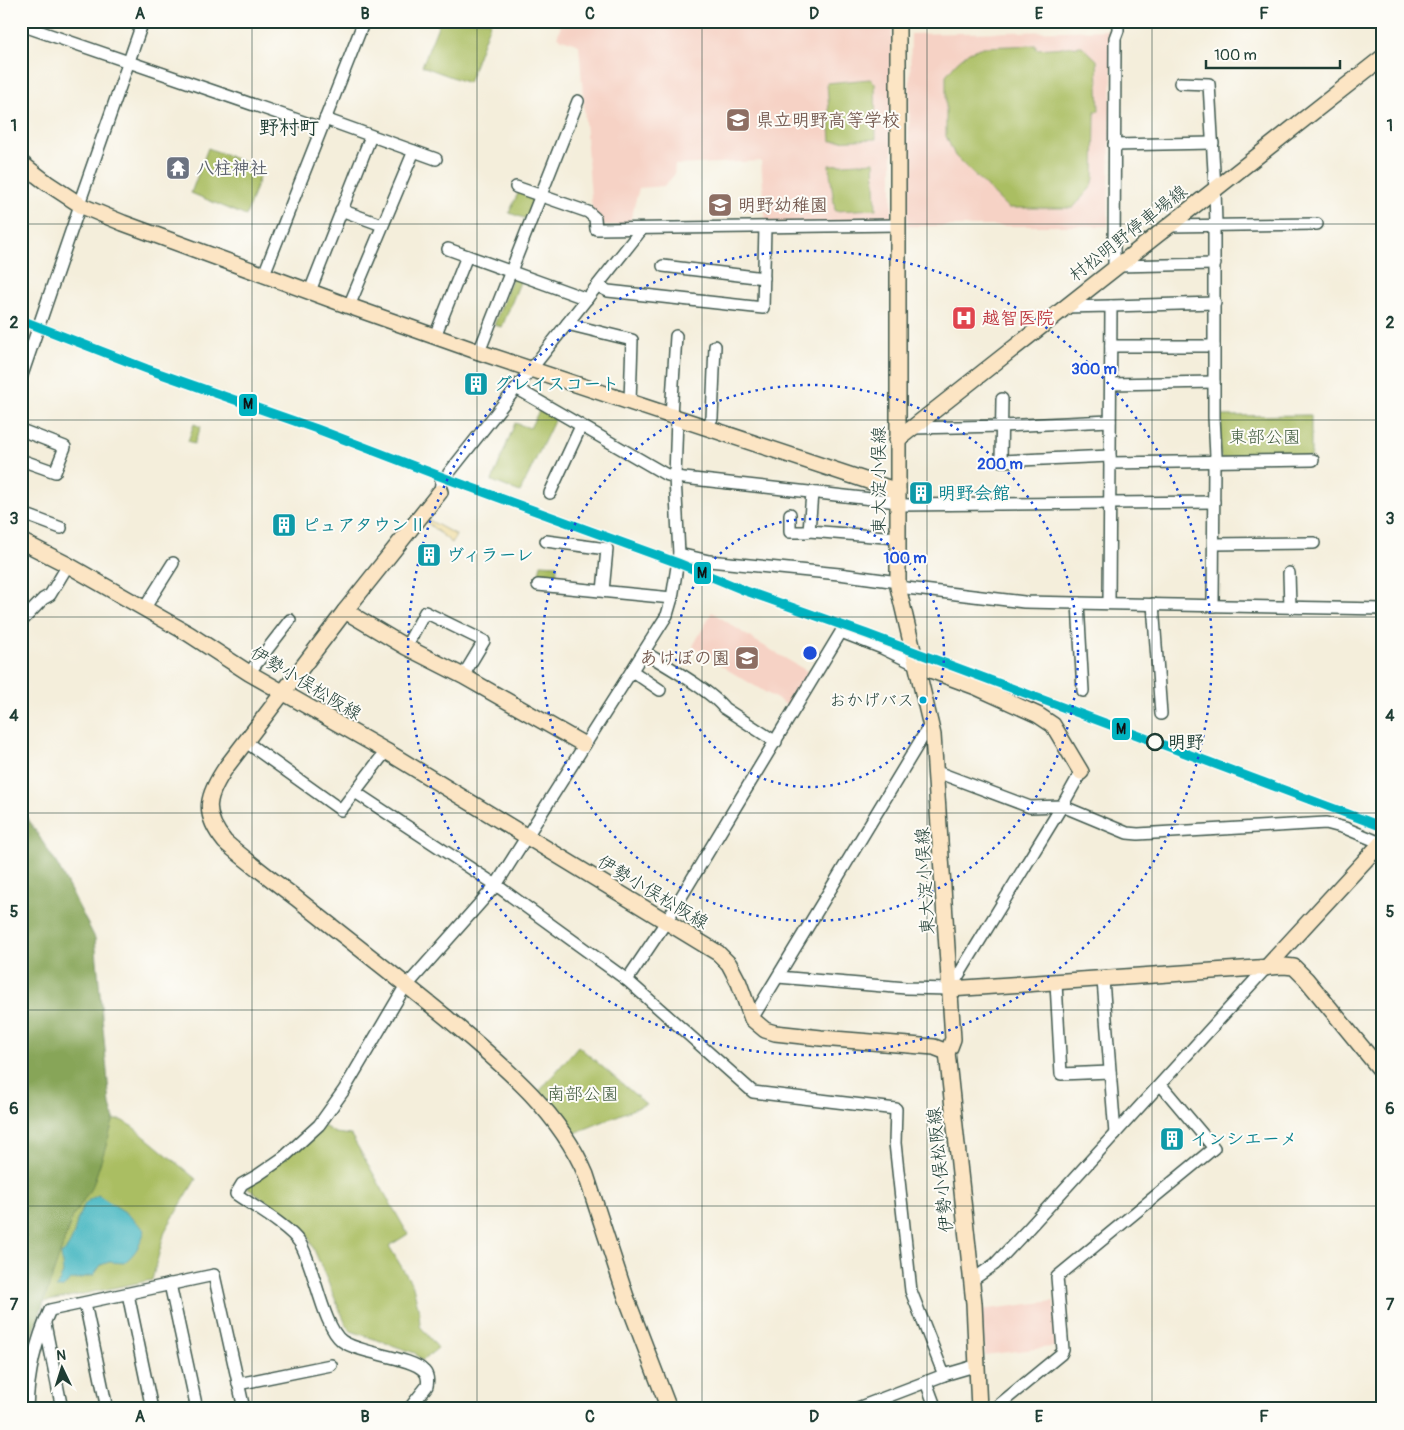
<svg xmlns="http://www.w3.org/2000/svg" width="1404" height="1430" font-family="Pangolin,'Klee One',sans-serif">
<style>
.built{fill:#f6d2c5}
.green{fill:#aabe62;stroke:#647e4b}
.forest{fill:#87a558;stroke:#537146}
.sand{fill:#eeda9e;stroke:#868c69}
.water{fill:#49b8c2;stroke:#347a7b}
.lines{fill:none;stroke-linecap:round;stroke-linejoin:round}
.street-casing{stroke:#3f584d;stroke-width:14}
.secondary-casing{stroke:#3f584d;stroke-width:18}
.street{stroke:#fff;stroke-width:11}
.secondary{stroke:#fce5c4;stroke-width:15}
.rail-1-casing{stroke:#fdfcf7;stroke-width:12}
.rail-1{stroke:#00b3c1;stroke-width:9}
.grid{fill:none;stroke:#1f3d34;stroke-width:1;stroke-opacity:0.55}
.ring{fill:none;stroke:#1d4ed8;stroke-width:2.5;stroke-dasharray:2.5 5}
.bus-dot{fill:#00a9ce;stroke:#fdfcf7;stroke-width:2}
.stop-dot{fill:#fdfcf7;stroke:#1f3d34;stroke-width:2.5}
.labels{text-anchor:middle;stroke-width:4;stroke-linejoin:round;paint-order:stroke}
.bus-label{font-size:17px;fill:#1f3d34;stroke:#fdfcf7;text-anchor:end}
.education-label{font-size:18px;font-weight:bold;fill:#785e54;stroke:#fdfcf7;text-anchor:start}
.worship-label{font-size:18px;font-weight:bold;fill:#5b616d;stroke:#fdfcf7;text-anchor:start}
.street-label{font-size:18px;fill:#1f3d34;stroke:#fdfcf7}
.health-label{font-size:18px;font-weight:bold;fill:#be3a42;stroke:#fdfcf7;text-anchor:start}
.culture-label{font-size:18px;font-weight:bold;fill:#0d838f;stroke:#fdfcf7;text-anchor:start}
.park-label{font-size:18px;fill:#425d40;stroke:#fdfcf7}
.stop-label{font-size:18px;font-weight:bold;fill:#1f3d34;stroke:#fdfcf7;text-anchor:start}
.quarter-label{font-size:20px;font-weight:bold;fill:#1f3d34;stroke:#fdfcf7}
.centre{fill:#1d4ed8;stroke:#fdfcf7;stroke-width:2.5}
.ring-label{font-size:15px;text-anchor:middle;font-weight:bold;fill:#1d4ed8;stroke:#fdfcf7;stroke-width:4;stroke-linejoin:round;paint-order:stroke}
.line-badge{stroke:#fdfcf7;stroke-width:2}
.pale-badge-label{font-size:14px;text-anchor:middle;font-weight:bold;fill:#111}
.neatline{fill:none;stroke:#1f3d34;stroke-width:2}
.grid-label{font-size:16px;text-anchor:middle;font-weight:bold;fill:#1f3d34}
</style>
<rect width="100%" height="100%" fill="#fdfcf7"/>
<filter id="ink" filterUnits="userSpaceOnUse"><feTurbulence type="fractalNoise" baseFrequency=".02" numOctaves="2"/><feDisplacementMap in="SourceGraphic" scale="10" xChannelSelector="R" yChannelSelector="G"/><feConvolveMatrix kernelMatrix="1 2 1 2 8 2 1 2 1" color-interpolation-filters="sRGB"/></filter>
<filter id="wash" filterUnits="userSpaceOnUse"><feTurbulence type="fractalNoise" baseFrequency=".0096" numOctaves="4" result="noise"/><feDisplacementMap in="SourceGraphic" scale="20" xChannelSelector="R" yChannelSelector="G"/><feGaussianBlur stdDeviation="1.12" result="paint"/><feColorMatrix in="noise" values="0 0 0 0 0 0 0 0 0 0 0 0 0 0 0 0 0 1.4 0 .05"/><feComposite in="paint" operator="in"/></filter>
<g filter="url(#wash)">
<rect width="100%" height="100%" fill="#f4eedb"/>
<!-- built -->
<g class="built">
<polygon points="550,21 892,21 892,221 766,224 761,161 675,165 674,175 665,186 639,188 629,225 598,225 592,210 579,45 557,37 561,26"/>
<polygon points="906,21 1009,21 906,23"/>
<polygon points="1113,30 1108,226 907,226 911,34"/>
<polygon points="712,612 754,640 812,674 792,708 728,670 693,646"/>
<polygon points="1054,1301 1059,1346 985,1355 980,1310"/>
</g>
<!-- green -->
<g class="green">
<polygon points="440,21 491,21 468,83 422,66"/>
<polygon points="1036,45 1036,49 1082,46 1097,60 1099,111 1095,111 1095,115 1094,178 1092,186 1073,208 1008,208 955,156 946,136 946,75 957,62 969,52 983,47"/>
<polygon points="870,79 875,83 876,139 831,141 827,83"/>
<polygon points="208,148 262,169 246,216 191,193"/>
<polygon points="874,162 876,209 835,211 829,165"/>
<polygon points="519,191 538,197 530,220 509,213"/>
<polygon points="514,274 522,277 502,327 494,325"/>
<polygon points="540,409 555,419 520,492 492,481 515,423 530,428"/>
<polygon points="1311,415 1311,457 1222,459 1220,455 1221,416"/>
<polygon points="194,424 201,427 194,444 188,441"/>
<polygon points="541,564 557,565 556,584 537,583"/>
<polygon points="578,1046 646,1104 575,1133 570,1131 538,1093"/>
<polygon points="108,1120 121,1120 133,1127 196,1179 165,1231 152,1280 44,1302 26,1355 21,1391 21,1128"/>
<polygon points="324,1126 335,1133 351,1135 408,1234 389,1246 413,1286 419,1311 420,1326 438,1348 422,1361 415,1353 351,1331 347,1327 307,1233 293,1220 247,1187"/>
</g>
<!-- forest -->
<polygon class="forest" points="21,808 58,866 95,938 110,1105 114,1118 106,1146 93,1185 72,1218 26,1355 21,1391"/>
<!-- sand -->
<polygon class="sand" points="427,519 456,535 452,543 425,521"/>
<!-- water -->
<path class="water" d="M98 1195 125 1212 145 1230C140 1245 137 1252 124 1263L109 1262 101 1265 94 1275 71 1280 62 1288H56L63 1273 61 1254C78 1243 73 1215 88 1201 90 1199 95 1197 98 1195Z"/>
</g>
<g filter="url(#ink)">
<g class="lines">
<defs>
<g id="street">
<polyline points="21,25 321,128"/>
<polyline points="1180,83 1209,84 1215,189 1216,225"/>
<polyline points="325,119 436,159"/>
<polyline points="1114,145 1213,143"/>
<polyline points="516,187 588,212 595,218 596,229 898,225"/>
<polyline points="79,204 143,21"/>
<polyline points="341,210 382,225"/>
<polyline points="1168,226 1317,224"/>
<polyline points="448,249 587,299"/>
<polyline points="663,266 764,278"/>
<polyline points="1116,266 1215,264"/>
<polyline points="1114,268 1115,38 1118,30 1118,21"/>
<polyline points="264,274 364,21"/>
<polyline points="598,286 608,291 763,308 765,227"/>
<polyline points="310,291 371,136"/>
<polyline points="349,306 414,151"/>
<polyline points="1111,306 1215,303"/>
<polyline points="1064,307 1111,306 1109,603"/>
<polyline points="567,324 632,340 630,402"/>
<polyline points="435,336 467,256"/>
<polyline points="1111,346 1214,346"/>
<polyline points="479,352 578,101"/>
<polyline points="21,378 78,211 82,206"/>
<polyline points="1111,384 1214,382"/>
<polyline points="516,388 665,474 675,477 898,502"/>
<polyline points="1002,399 1001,461 1110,456"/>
<polyline points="671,415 676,336"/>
<polyline points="707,427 712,418 715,346"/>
<polyline points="913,428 1002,426 1110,421"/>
<polyline points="21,430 65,447 55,472 21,460"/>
<polyline points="1110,463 1313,460"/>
<polyline points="440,492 441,483 642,229"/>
<polyline points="550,493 581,426"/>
<polyline points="812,493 809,531 898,538"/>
<polyline points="898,505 1214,502"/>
<polyline points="21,513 61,528"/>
<polyline points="790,514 790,532 806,532 809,531"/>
<polyline points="546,541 607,549 603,591"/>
<polyline points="1214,544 1314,543"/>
<polyline points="679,554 709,561 839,574 898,582"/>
<polyline points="1289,573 1290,607"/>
<polyline points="538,585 672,598"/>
<polyline points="898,587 1024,602 1383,609"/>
<polyline points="1078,603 1083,691"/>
<polyline points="1153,604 1161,714"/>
<polyline points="1213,606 1214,461 1216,456 1214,417 1214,225"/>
<polyline points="144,609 173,563"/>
<polyline points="21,622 43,599 50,595 68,565"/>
<polyline points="406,647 425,612 484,641 463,676"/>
<path d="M644 652C665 665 710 690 724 708L776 742"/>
<polyline points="632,671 660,690"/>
<polyline points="249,673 290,620"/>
<polyline points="246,742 341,810 386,751"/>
<polyline points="937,772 1030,807 1062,806 1127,833 1138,834 1326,823 1345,828 1381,843"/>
<polyline points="355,792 496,885 627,980 753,1092 896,1109 895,1143 911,1291 944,1375"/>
<polyline points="778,977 906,988 950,989 1062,806 1081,772"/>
<polyline points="627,980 666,922 841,632 882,648 917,665"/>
<polyline points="1103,980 1115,1134"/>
<polyline points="1056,983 1061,1074 1110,1072"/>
<polyline points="752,1019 931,723"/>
<polyline points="971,1281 995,1264 1029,1228 1266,968"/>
<polyline points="170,1284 197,1409"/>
<polyline points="128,1294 152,1409"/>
<polyline points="85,1303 107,1409"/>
<polyline points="45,1324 62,1409"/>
<polyline points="926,1382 936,1409"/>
<polyline points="238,1384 331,1365"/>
<path d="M27 1409C28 1374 35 1342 50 1310L214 1275 244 1409"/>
<path d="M409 1409 427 1386C428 1381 428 1375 424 1371 412 1357 360 1354 342 1341 323 1327 314 1265 300 1243 289 1226 253 1206 236 1194L242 1184 258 1175 284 1157 319 1125 344 1090 403 990 496 885 667 615 672 598 679 554 675 477 677 417"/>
<polyline points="855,1409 944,1375 978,1365"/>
<polyline points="994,1409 1061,1354 1063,1350 1057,1277 1214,1148 1161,1085"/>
</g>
<g id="secondary">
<polyline points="898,21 898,587 933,735 953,1039 950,1047 947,1052"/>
<polyline points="21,163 47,183 82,206 123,223 349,306 479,352 898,491"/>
<polyline points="897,440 1383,57"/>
<path d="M440 492 345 611 227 766C207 795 201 813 225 842 248 862 272 880 296 898 346 938 397 977 447 1018 500 1063 559 1110 586 1175L626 1297 669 1409"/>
<polyline points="21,541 68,565 189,634 249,673 386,751 718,953 729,964 739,983 752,1019 765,1030 775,1033 821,1038 934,1047 947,1052"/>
<polyline points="345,611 406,647 463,676 583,744"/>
<polyline points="917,665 976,687 1038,715 1053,725 1081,772"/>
<polyline points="1266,968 1383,841"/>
<polyline points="950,989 1284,966 1294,967 1306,979 1383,1073"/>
<polyline points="947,1052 974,1303 979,1409"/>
</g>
</defs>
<!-- street casing -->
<use href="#street" class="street-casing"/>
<!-- secondary casing -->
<use href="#secondary" class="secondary-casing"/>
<!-- street -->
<use href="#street" class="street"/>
<!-- secondary -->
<use href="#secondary" class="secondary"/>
<defs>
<polyline id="rail-1" points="21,320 147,369 317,429 445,478 678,563 746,591 867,634 1383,827"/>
</defs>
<!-- rail-1 casing -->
<use href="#rail-1" class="rail-1-casing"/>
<!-- rail-1 -->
<use href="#rail-1" class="rail-1"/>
</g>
</g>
<!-- grid -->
<path class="grid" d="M252 21V1409M477 21V1409M702 21V1409M927 21V1409M1152 21V1409M21 224H1383M21 420H1383M21 617H1383M21 813H1383M21 1010H1383M21 1206H1383"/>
<!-- distance rings -->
<g class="ring">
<circle cx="810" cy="653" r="134"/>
<circle cx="810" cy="653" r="268"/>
<circle cx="810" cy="653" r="402"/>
</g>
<!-- icons -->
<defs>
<symbol id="school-square" viewBox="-11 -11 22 22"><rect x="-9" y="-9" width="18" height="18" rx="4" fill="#8d6e63" stroke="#fdfcf7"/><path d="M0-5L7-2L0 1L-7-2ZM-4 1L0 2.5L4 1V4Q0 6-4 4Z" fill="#fff"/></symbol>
<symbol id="temple-square" viewBox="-11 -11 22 22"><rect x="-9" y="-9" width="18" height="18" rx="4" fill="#6b7280" stroke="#fdfcf7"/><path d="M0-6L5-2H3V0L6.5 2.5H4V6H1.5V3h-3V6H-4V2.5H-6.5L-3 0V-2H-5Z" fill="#fff"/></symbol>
<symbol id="hospital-square" viewBox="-11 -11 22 22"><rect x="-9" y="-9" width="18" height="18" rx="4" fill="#e0444e" stroke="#fdfcf7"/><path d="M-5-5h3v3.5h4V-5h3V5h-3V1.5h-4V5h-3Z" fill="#fff"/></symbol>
<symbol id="building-square" viewBox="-11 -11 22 22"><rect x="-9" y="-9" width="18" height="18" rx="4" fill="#0f9aa8" stroke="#fdfcf7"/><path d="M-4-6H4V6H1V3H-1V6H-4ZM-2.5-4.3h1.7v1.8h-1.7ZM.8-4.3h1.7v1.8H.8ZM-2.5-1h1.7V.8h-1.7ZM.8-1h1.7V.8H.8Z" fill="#fff"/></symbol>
</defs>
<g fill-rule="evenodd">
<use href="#school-square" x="724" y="106" width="28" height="28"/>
<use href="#temple-square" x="164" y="154" width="28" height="28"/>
<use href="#school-square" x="706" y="191" width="28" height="28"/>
<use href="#hospital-square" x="950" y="304" width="28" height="28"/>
<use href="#building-square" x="462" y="370" width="28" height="28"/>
<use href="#building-square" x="907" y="479" width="28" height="28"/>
<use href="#building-square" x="270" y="511" width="28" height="28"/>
<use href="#building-square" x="415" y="541" width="28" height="28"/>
<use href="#school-square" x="733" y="644" width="28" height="28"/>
<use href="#building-square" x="1158" y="1125" width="28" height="28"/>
</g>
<!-- markers -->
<circle class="bus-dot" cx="923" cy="700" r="4.5"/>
<circle class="stop-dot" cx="1155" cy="742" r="8"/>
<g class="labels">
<!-- bus labels -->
<g class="bus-label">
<text x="914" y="706">おかげバス</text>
</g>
<!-- education labels -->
<g class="education-label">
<text x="756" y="126">県立明野高等学校</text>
<text x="738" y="211">明野幼稚園</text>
<text x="730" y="664" text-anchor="end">あけぼの園</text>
</g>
<!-- worship labels -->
<g class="worship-label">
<text x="196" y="174">八柱神社</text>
</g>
<!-- street labels -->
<g class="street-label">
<text transform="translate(1128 233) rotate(-38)" y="6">村松明野停車場線</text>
<text transform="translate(879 480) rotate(-90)" y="6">東大淀小俣線</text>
<text transform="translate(306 683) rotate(31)" y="6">伊勢小俣松阪線</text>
<text transform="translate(925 881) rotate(-93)" y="6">東大淀小俣線</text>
<text transform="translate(653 892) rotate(31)" y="6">伊勢小俣松阪線</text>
<text transform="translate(940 1170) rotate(-96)" y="6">伊勢小俣松阪線</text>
</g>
<!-- health labels -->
<g class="health-label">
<text x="982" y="324">越智医院</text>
</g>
<!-- culture labels -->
<g class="culture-label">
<text x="494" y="390">グレイスコート</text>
<text x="938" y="499">明野会館</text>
<text x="302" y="531">ピュアタウンⅡ</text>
<text x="446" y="561">ヴィラーレ</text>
<text x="1190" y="1145">インシエーメ</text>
</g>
<!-- park labels -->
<g class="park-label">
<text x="1265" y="443">東部公園</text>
<text x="583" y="1100">南部公園</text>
</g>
<!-- stop labels -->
<g class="stop-label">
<text x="1168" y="748">明野</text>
</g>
<!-- quarter labels -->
<g class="quarter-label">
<text x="289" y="134">野村町</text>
</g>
</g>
<circle cx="810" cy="653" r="8" class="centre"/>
<g class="ring-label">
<text x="1094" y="374">300 m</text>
<text x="1000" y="469">200 m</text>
<text x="905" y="563">100 m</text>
</g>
<g class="line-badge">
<rect x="238" y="393" width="20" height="24" rx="5" fill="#00b3c1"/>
<rect x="693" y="561" width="19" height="24" rx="5" fill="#00b3c1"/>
<rect x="1111" y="717" width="20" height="24" rx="5" fill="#00b3c1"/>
</g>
<g class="pale-badge-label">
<text x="248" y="409">M</text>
<text x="702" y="578">M</text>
<text x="1121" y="734">M</text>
</g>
<!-- margin -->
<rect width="1404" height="1430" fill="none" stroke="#fdfcf7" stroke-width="55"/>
<!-- north arrow -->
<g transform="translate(62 1368) rotate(356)" stroke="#fdfcf7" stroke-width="4" paint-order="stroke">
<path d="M0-4L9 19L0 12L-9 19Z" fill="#1f3d34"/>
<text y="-8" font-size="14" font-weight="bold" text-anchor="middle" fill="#1f3d34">N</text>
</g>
<!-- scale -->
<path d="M1206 60v8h134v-8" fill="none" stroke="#1f3d34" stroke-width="2.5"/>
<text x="1214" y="60" font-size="15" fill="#1f3d34" stroke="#fdfcf7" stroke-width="4" paint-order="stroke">100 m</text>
<rect x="28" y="28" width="1348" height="1374" class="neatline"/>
<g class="grid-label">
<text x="140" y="19">A</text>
<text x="365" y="19">B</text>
<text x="590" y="19">C</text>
<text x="814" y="19">D</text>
<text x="1039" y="19">E</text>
<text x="1264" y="19">F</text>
<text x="14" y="131">1</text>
<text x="1390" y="131">1</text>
<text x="14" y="328">2</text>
<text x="1390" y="328">2</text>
<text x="14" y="524">3</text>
<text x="1390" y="524">3</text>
<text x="14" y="721">4</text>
<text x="1390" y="721">4</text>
<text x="14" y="917">5</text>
<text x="1390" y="917">5</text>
<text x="14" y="1114">6</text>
<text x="1390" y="1114">6</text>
<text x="14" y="1310">7</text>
<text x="1390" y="1310">7</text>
<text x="140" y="1422">A</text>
<text x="365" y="1422">B</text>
<text x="590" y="1422">C</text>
<text x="814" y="1422">D</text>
<text x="1039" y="1422">E</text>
<text x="1264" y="1422">F</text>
</g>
</svg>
